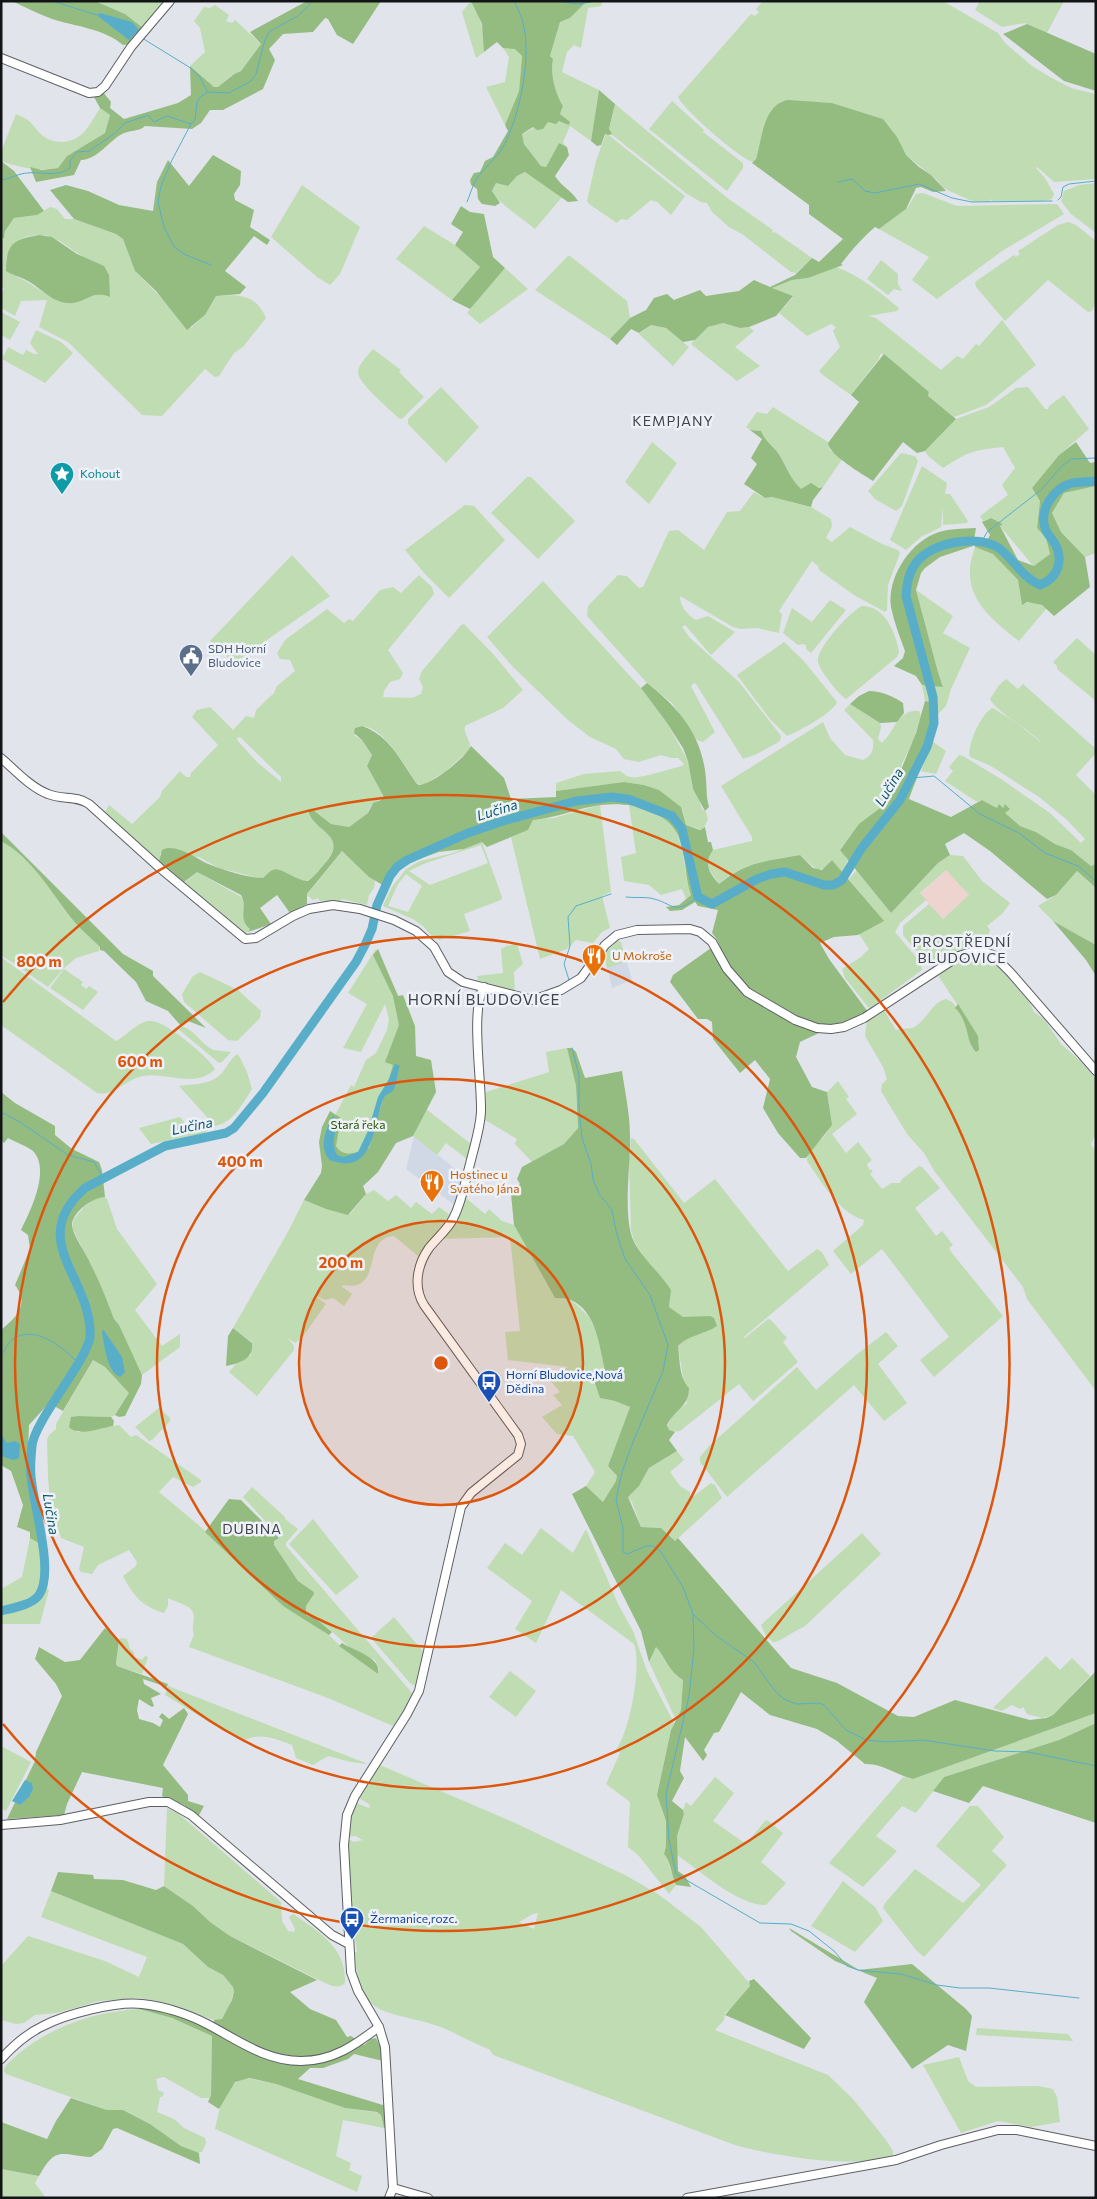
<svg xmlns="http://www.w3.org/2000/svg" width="1097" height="2199" font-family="Commissioner,sans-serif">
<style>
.built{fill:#d1d8e5}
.industrial{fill:#eed4ce}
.green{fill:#c0dcb3;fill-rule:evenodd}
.forest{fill:#94bc81}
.water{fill:#58aec9}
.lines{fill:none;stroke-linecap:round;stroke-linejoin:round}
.stream{stroke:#58aec9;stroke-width:1}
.river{stroke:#58aec9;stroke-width:9}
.secondary-casing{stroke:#5d5f64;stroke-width:10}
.secondary{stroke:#fff;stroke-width:8}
.ring{fill:none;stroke:#dd560c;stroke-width:2.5}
.labels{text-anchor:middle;stroke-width:5;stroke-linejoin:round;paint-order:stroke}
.culture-label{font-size:12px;fill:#0d838f;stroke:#eef2f8;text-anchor:start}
.service-label{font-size:12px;fill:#4e5e75;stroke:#eef2f8;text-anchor:start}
.food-label{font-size:12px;fill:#c56008;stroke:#eef2f8;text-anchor:start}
.park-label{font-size:12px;fill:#285700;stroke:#eef2f8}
.transit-label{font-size:12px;fill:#164399;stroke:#eef2f8;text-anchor:start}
.neighbourhood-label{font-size:14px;letter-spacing:1px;fill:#404347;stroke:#eef2f8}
.water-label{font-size:14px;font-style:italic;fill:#0e586a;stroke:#eef2f8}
.quarter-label{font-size:15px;letter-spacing:1px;fill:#404347;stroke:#eef2f8}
.centre{fill:#dd560c;stroke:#eef2f8;stroke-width:2.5}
.ring-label{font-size:15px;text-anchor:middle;font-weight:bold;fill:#dd560c;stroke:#eef2f8;stroke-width:5;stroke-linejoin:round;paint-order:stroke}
</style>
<rect width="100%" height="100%" fill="#e1e4ea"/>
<!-- built -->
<g class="built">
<polygon points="618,941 621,942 632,980 612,988 604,954"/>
<polygon points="414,1136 463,1175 456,1206 406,1169"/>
</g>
<!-- industrial -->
<polygon class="industrial" points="946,870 969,895 943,919 920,894"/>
<!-- green -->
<g class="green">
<polygon points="95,1 166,1 143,28 125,14"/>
<path d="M471 1C480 17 486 33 484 52L476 58 462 12Z"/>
<path d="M587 1H603L601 6 588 8 581 48 574 45 567 52 562 72 599 90 591 141 570 126 563 142 566 147 559 143 546 167 541 166 524 144 522 134 548 121 552 123 566 120 560 114 563 106C555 94 550 73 553 59L550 56 560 22 570 18Z"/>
<path d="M763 1H943L998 33 1005 43 1032 66 1050 77 1071 88 1096 94V179L1054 182 1037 167 1036 168 1045 178 1054 194 1052 199 1044 201H992L990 199 989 202H974L943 188 937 180 906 155 883 119 832 103 782 101C764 114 762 139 756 159L754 162C743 162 682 108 678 97L751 14 755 16 759 12 756 9Z"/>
<polygon points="980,1 1064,1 1047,33 1025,23 1002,27 975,10"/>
<polygon points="215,5 229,15 226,21 232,23 235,20 261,44 241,71 233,74 218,87 214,87 190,66 205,52 200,28 194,21 204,7 210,8"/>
<polygon points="503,48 515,48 522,56 519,91 505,125 486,87 505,82 509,57"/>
<polygon points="672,101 704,130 703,132 743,163 743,168 727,191 649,129"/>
<polygon points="615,104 726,197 773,230 772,233 775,232 812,258 796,273 791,272 742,234 729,227 712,212 707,203 701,202 687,194 611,134 609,130"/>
<path d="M100 108 110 115 105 133 67 156 58 168C38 171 20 168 1 161L2 149 16 114C35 122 29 123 43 136 46 139 56 142 61 142 84 141 89 125 100 108Z"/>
<polygon points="606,133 685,196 671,215 657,202 651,200 627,220 621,219 617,223 589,204 587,201 596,161"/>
<path d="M525 172 562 197 535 229C521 217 500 205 492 191L496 183 508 186 517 176Z"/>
<polygon points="1096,183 1096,233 1071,214 1061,201 1064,191 1079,185"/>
<polygon points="302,185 360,227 340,274 330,285 317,277 271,237"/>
<polygon points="923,193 957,206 1057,204 1064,214 1002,251 937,299 912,280 929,257 879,229 907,208 916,194"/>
<path d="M50 207 57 209 65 219H74L116 234 123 239 135 271 191 328 205 315 216 296C238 294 256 294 266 318L243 347 234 353 219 376 215 377 205 369 162 416 142 415 68 342 39 327 47 300 21 301 15 316 1 308V294L4 288 1 287V238H4L5 231 14 218 37 215ZM46 235 60 241 83 257 109 297C90 289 84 305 69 303 49 300 33 282 11 274L6 259C16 238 22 235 46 235Z"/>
<polygon points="1068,222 1076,225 1096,241 1096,302 1092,311 1088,312 1048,280 1005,321 976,287 975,282 1014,255 1016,257 1020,254 1018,251 1058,225"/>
<polygon points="424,226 455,245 480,267 452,300 396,259"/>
<polygon points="568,256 570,256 627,301 630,318 610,339 535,290"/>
<polygon points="881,260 898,274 898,284 902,291 894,289 888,295 867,279"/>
<path d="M836 267C861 276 879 292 899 308L897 311 868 316 876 318 941 370 957 356 963 359 976 344 979 346 1002 320 1036 365 986 405 954 417 927 396 930 393 881 353 878 360 851 395 824 376 819 371 840 347 833 331 836 327 831 324 807 336 779 313 793 297 771 288 792 280 808 278Z"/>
<polygon points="505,268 528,289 480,324 467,313 483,292"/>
<polygon points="1,312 20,322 10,340 1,335"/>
<polygon points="723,323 740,328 749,327 754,331 735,347 760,366 737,381 691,344 708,327"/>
<polygon points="651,325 666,328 689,347 673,366 639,334"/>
<polygon points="36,330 61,342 73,353 45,383 2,359 8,347 23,355 26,350 34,354 38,354 30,343"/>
<path d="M373 349 401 370 399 372 424 397 403 418 400 419C391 411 357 382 358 372 358 365 368 355 373 349Z"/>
<polygon points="441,387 479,427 446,463 408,424 408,419"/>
<path d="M1028 387 1045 409H1048L1049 406 1064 395 1089 429 1059 455 1032 488 1040 501 1037 528 1046 538 1050 554 1034 567 1000 526 1003 524 991 518 983 521 980 516 1008 495 1002 485 1015 468 1003 447C974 450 967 452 943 468L928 456 925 451 956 419 989 407 1016 388Z"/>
<path d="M773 407 828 442 830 450 843 458 823 487 801 490C790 479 786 465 778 453 772 445 765 441 761 431L750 430 746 427 757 412 767 414Z"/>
<polygon points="652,442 677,463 649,504 625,482"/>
<polygon points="901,453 915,456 918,461 902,506 896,511 875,499 868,491"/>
<polygon points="922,466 947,483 945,494 950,494 968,521 967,523 943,525 943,508 941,527 921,537 906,550 890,540"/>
<polygon points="527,477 531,477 575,521 538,559 491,513"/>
<polygon points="1096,486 1096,553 1085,557 1061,532 1052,513 1064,493"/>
<path d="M754 492 765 498 772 497 811 507 831 519 832 526 826 538 832 542 850 527 882 544 898 550 900 553 888 585 887 610 885 612 854 595 819 570 818 566 812 561 779 611 782 614 779 633 757 628 741 629 733 627 680 596C680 606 687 615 696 620L708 616 735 632 711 655 685 625 682 627 690 638 739 682 781 736 780 741 757 754 743 759 696 684 694 683 691 686 715 732 703 742 697 740 672 703 647 683 587 616 588 606 618 575 627 576 639 588 643 587 669 531 678 530 704 550 727 512 740 511Z"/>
<polygon points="465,505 474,506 505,540 449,598 425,574 405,550"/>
<path d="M975 547 993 553 1018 580 1022 604C1029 601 1040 604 1047 608L1019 641C996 623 968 602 970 570 970 562 973 554 975 547Z"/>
<polygon points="292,555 330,596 234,663 210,641"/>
<path d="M419 575 432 587 434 594 388 650 403 673 400 679 390 682 384 691 383 697 412 698 421 694 423 687 419 679 422 671 461 625 464 624 494 655 523 690 503 708 465 726C463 734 471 740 470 749L446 771 423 785 416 783C406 767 378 716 355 728V736L362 740 372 755 367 766 384 797 371 805 368 813 349 827 331 824 312 809 311 816C317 824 331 833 334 843 337 851 315 880 306 881 296 882 282 873 273 870L263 878H259L219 868 199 857 160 853V860L157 862 148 852 104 814 109 805 132 824 160 797 162 791 180 771 186 777H190L191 773 218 745 192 717 197 710 210 707 233 730 246 716 254 718 256 710 274 693 277 686 295 671 290 660 280 659 277 653 285 640 327 609 344 623 349 619 353 621 380 590 393 587 401 593ZM240 737 281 777V782L257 762 237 740V738Z"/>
<path d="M543 581 641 688 667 723 688 761 693 789 698 796 702 809 706 812 708 819 703 830 686 825 683 812 659 790 644 785 624 782 556 791V783L584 774 620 771C623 773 627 777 631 777 639 779 670 769 682 766L684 764 678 758H671L661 755 639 762 624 759 616 749 590 737 568 720 513 667 487 637Z"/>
<polygon points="916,590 953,616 943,633 970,648 951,689 946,706 938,714 938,704 925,701 922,685 943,686 938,672"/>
<polygon points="830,600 846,610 811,653 806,649 806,645 803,644 798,645 783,633 792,608 812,622"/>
<path d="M862 606C885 606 896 633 899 652L897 657 846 699C839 695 819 670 818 662 815 649 851 611 862 606Z"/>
<polygon points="1077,638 1096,655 1096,701 1057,669 1057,666 1053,662"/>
<path d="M784 642 803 660 837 702C833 713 799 731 787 736L770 719 737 675Z"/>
<path d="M1006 679 1018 689 1023 684 1096 749V753L1076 775 1096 795V864L1091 866 1071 850 1055 844 1036 832 1020 826 1004 813 1009 808 1006 805 1003 808H997L982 800 977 802 945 781 953 771 949 767 959 755 963 756 1001 779 1050 813 1081 843 1085 839 1066 819 1039 797 991 766 970 757C966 747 982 711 993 708L1015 722 1042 743C1030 730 996 712 990 699L999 685Z"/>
<path d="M850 704 880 723 881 727 878 739 882 743C895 731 898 709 919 711L921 716 913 741 902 764 899 778 888 802 860 824 840 849 848 860 842 872 832 860 824 869H816L800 855C770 860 742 862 719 884L707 866V858L713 850 752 841V837L721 786 823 722 830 738 845 755 863 760C872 756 874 749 873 740L844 710Z"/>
<polygon points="932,741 946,751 936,774 921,771"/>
<polygon points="600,805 611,892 602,896 610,928 602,932 593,943 576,940 567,949 540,959 511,837 528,830 533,820 554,818"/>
<path d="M629 805C637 807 648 809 656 812 688 827 681 867 691 895L686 899 682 889 661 895 649 885 624 881 621 857 636 853Z"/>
<path d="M1 841C33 859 50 891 72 919 80 929 91 938 100 947L99 951 76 958 64 968 48 987 1 955Z"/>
<path d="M482 842 502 897 501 900 464 914 470 931 439 940 436 937 433 938 424 927 413 919 383 906 392 887 406 869 420 861 450 854ZM481 845 488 863 430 885 409 871 426 863ZM406 874 422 886 408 912 388 906 398 884Z"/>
<polygon points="342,851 375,881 374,888 369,895 367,905 342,899 340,901 320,901 318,898 313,900 307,895"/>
<path d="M950 855 963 856 982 881 1010 903 1002 914 987 926 990 930 986 943C970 944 963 953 949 957 940 959 939 958 931 964H927L903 935V926L929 904 943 919 969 895 946 870 920 893 926 900 900 923 895 932 921 963 922 970 870 1008 868 1007 845 978 842 969 861 957 869 949 859 934 883 921 849 879 857 870 891 913 938 863Z"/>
<polygon points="1077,871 1096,888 1096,945 1053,921 1038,906 1056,895"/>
<path d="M197 872 243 898V916L250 929 246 934C240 933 232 925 229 919L184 883Z"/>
<polygon points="618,941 621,942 626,962 607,968 604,954"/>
<polygon points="517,944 523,964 514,972 515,993 478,980 477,976 503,973 501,949 506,946"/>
<polygon points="376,949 397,993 401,1011 388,1144 335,1160 332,1121 351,1085 354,1087 366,1060 376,1053 387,1030 389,1019 385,1004 361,1052 343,1048 367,1004 348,993"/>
<path d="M973 956 984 958 994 963 1005 974 1030 1003 1034 1012 1044 1019 1061 1044 1078 1059 1096 1079V1134L1091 1144 1096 1152V1391L1027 1299 1023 1287 935 1172 924 1153 907 1134 881 1091 882 1084 887 1079 883 1067 865 1036 867 1021 884 1010 896 1030C901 1028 907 1029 912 1028 927 1022 931 1002 946 999L952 1002 963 1016 972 1048 977 1051 979 1043 976 1033 939 977C942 966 962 960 973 956Z"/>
<path d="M1 957 116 1041C125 1037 136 1023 148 1021 163 1018 207 1056 215 1069 196 1089 166 1072 143 1076 128 1078 111 1098 97 1093L1 1025Z"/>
<polygon points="64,969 83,982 81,985 86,989 89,986 98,992 83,1010 50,988"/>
<polygon points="200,972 238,990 261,1011 260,1018 237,1041 228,1040 184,1002 182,994 193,976"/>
<path d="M181 1026C196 1030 201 1045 214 1050 219 1051 225 1051 231 1052L222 1062 219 1063 177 1028Z"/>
<polygon points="567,1048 576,1086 578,1128 564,1144 532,1162 515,1144 517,1139 485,1120 486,1092 549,1072 546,1052"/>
<path d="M238 1054 247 1072 252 1089C242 1104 234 1122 215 1126L179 1086C194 1084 211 1085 222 1073 228 1066 230 1058 238 1054Z"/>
<path d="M838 1081 849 1097 846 1099 857 1114 832 1134 846 1153 858 1142 872 1160 867 1164 869 1169 873 1171 870 1174 882 1189 892 1183H900L902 1179 919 1166 922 1167 940 1188 915 1208 936 1236 942 1231 953 1245 949 1248 952 1253 1003 1316 934 1377 920 1360 949 1337 882 1249 851 1274 833 1251 863 1225 864 1220C839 1213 821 1181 807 1161 807 1148 826 1139 829 1128 832 1116 829 1105 827 1092Z"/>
<polygon points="426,1109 471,1144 467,1159 446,1143 437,1155 413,1136"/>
<polygon points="180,1117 187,1126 203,1119 210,1122 211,1127 205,1133 151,1144 139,1128"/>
<polygon points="631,1138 634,1139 684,1203 715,1179 788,1271 817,1249 822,1252 829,1265 744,1337 745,1338 768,1319 771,1320 787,1338 783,1342 798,1362 753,1401 739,1384 680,1431 671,1432 667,1428 672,1415 687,1403 678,1346 687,1338 711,1330 678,1315 669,1307 670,1300 634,1241 631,1230 629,1161"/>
<path d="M374 1190 388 1201 396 1195 411 1208 416 1202 432 1214 439 1207 450 1215 419 1257 394 1236C365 1238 379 1278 357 1285 352 1287 346 1284 341 1286L352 1294 344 1306 333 1298 325 1300 314 1295 326 1304 301 1339 295 1343 288 1338 294 1346V1350L257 1396 229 1372 236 1364 251 1355 252 1342 233 1328 289 1230 304 1200 326 1209 350 1214 366 1194Z"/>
<polygon points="103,1196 107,1199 117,1229 157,1284 135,1310 162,1346 180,1334 180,1347 142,1375 114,1319 91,1265 72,1228 74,1219 84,1207 97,1197"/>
<polygon points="466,1198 485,1214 489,1209 502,1221 514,1225 555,1298 570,1300 576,1304 589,1317 597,1333 605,1370 600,1398 615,1401 630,1407 608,1466 617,1476 617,1481 603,1502 586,1486 595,1472 573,1436 557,1434 542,1417 562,1405 553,1395 560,1392 548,1378 568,1367 508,1360 505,1332 520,1331 510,1237 442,1239 457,1220"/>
<polygon points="886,1332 898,1346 878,1364 907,1403 884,1421 854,1385 727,1497 700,1462 700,1457 709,1446 797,1367 816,1390 856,1355"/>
<path d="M93 1360 105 1367 130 1393 115 1415 111 1417 78 1416 72 1417 69 1427 78 1432 119 1425 131 1437 136 1435 201 1480V1482L193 1487 173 1477 159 1492 202 1528 283 1606 308 1620 329 1635 342 1648 378 1674 379 1669 375 1660 350 1648 327 1627 306 1615V1606L314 1594V1592L298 1581 274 1545V1541L279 1538V1536L243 1497 252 1487 285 1517V1519L298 1529 286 1543V1546L412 1693V1698L393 1726 328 1698 189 1647 194 1634C191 1628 194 1624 194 1617 194 1605 177 1603 168 1598V1606L164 1613C141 1606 134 1596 123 1576L136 1566 137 1562 129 1550 98 1565 92 1574 81 1572 79 1569 84 1547 61 1538 50 1503 48 1476 47 1440 49 1435 56 1429V1424Z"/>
<polygon points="159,1408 170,1418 170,1421 152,1440 149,1441 135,1427"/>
<polygon points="677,1451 684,1460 670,1472 680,1486 690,1492 690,1499 711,1483 715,1485 722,1498 675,1541 661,1528 641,1527 632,1502 628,1497 639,1486 649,1468"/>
<polygon points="313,1519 359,1577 336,1595 289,1544"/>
<path d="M541 1528 573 1553 586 1529 618 1604 633 1631 647 1671 674 1723 671 1730 657 1795 666 1821V1846L664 1854C671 1864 671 1875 676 1885L669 1894 639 1856 628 1847 630 1802 606 1784 620 1753 616 1750C630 1730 642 1666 634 1644L561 1590 536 1643 515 1629 532 1601 487 1568 505 1543 522 1555Z"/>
<path d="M862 1533 881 1554 804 1627C795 1630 779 1643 773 1642L766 1636 761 1625Z"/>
<polygon points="30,1538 40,1544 44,1574 43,1585 49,1590 40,1624 1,1624 1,1589 22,1577"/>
<polygon points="394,1617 425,1654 417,1687 410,1683 371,1638"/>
<polygon points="121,1638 127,1639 130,1649 134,1652 134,1657 142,1660 145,1656 148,1657 142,1674 117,1666 116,1663 119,1640"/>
<polygon points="656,1647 677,1676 683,1680 681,1710 676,1720 649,1662"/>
<polygon points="1046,1656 1060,1670 1072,1658 1090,1676 1053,1715 1042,1718 1027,1714 1023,1707 1020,1709 1012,1705 1002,1711 993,1708"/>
<polygon points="510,1671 536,1691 516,1717 489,1697"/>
<path d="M168 1686 368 1764 351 1762 328 1756 313 1765 296 1758 292 1745C281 1741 268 1735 255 1737 250 1737 249 1740 244 1739L221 1729 165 1695Z"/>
<polygon points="1096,1713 1096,1723 1059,1740 944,1777 916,1813 902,1806 876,1836 897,1851 863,1887 829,1863 903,1777 913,1779"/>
<polygon points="1,1746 31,1762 6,1811 1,1808"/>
<path d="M380 1765 515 1823 625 1875 658 1894 701 1927 751 1985 736 2004 725 2013 724 2020 715 2030 828 2075 853 2099 886 2140 893 2151V2155C855 2170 775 2156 735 2145L493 2055 490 2050C473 2043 456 2033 438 2026 387 2009 358 2020 355 1953L357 1951 351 1918 348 1839 354 1842 363 1840 355 1836 348 1837 351 1815 356 1803 369 1808 370 1805 359 1798ZM538 1913 534 1929 519 1922 533 1914Z"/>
<path d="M715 1777 734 1793 713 1821 746 1844 765 1821 767 1820 783 1833 761 1862 786 1883 766 1905C739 1906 700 1871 677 1855V1836L684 1814 683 1810 686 1802 691 1806Z"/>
<polygon points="970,1806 978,1806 1004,1837 992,1851 1007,1865 924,1957 916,1950 883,1908 885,1903 915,1869 963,1903 981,1885 936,1846"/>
<path d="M167 1808 179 1814 281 1902 282 1921 288 1931 294 1932 295 1929 289 1917 293 1914C318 1931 347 1948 345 1983 339 1989 332 1986 325 1983L230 1936 210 1922 193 1906 164 1886Z"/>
<polygon points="843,1881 875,1907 883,1921 855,1952 811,1926"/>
<polygon points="51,1891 183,1944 208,1967 223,1975 233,1987 234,1992 229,2007 222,2019 217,2021 158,2001 138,1998 99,2001 57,2013 35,2015 24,2023 16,2024 1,2020 1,1966 28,1936 105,1961 139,1977 147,1957 41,1917"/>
<path d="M139 2009 172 2018 212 2036 211 2095 209 2098H201L164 2077 156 2079 158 2090 164 2093 162 2097H160L157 2112 174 2119 184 2128 205 2138 206 2143 202 2152 196 2153 181 2146 150 2124 123 2110H107L6 2074 4 2071C5 2064 13 2059 18 2054 54 2025 94 2012 139 2009Z"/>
<polygon points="977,2028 1068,2034 1073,2041 977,2035 976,2035"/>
<polygon points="959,2057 968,2081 976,2087 1038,2086 1053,2089 1057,2097 1060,2122 1031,2127 998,2121 961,2133 923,2065"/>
<path d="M246 2078 276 2084 345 2108 380 2113 384 2128 343 2120 336 2156 351 2163 349 2170 362 2176 357 2192 215 2129C219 2111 224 2082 246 2078Z"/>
<polygon points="1,2169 39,2176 35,2183 46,2198 1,2198"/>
</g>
<!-- forest -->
<g class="forest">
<path d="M12 1H95L125 14 143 28 130 44 123 45C105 29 74 26 52 19 39 14 25 7 12 1Z"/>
<path d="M307 1H381L353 44 337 35 328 19 325 18 313 32 283 34 269 49 275 60 263 89 223 110H210L201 123 192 129 145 126C139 132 129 130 122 134 108 142 98 159 81 160L74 175 36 182 30 167 42 170 58 168 67 156 105 133 110 115 100 108 94 97 103 92 111 102 110 108 124 119 178 103 191 95 190 66 214 87H218L234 74 241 71 261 44 250 32Z"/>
<path d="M471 1H587L570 18 560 22 550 56 553 59C550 73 555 94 563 106L560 114 570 122 569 125 559 121 556 124 548 122 543 129 537 130 533 127 522 134 524 144 541 166 546 167 559 143 567 147 569 155 555 176C561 186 572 191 578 201L568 202 525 172 517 176 508 186 496 183 492 191 500 203 495 206 482 204 478 199 477 189 471 185 470 180 474 173 480 172 485 161 493 157 508 131 505 125 519 91 522 56 515 49 503 48 497 42 484 52 482 24Z"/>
<polygon points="1027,24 1096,54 1096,91 1064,81 1003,34"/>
<polygon points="599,90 615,104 609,129 612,134 609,135 605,134 601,145 597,146 591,141"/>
<path d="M788 100 832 103 883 119 897 137 906 155 919 167 931 175 946 191 933 192 921 187 916 188 906 209 879 229 875 227C862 238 851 251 841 264L843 265 808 278 792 280 772 288 793 296 776 316 749 327 740 328 723 323 708 327 695 340 683 342 666 328 651 325 639 333 631 329 617 345 610 339 630 318 646 310 654 298 667 294 674 300 700 290 706 296 739 291 754 280 770 287 795 275 812 258 819 262 843 239 809 214V205L752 163 756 159C762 140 763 104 788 100Z"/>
<polygon points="213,155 241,171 240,185 234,194 235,200 254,210 250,227 270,240 267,245 254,236 225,271 246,287 240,294 216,296 205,315 187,330 156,291 135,271 123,239 116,234 74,219 50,190 66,185 88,191 119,205 153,211 157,182 168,160 189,186"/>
<polygon points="1,161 14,171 44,211 37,215 14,218 5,231 4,238 1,238"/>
<polygon points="461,206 470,212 484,214 493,257 505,268 470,309 452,300 480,267 455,245 463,232 451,224"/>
<path d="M40 235 52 237 77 254 104 266 109 275 110 297C90 289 85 305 68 303 50 302 40 286 24 279 18 276 12 275 6 271 6 242 15 239 40 235Z"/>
<path d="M884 354 929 392 928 396 956 419 925 451 917 453 903 442 873 481C861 473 829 455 828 443L859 402 851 395Z"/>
<path d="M750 430 761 431C765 441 772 445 778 453 786 465 790 479 801 489L811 483 819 488 823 487 813 500 811 507 772 497 765 498 744 484 757 464 751 458 762 439Z"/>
<polygon points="1076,442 1090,463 1096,462 1096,486 1064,493 1052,513 1061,532 1085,557 1090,587 1054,616 1042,605 1027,602 1022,605 1018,580 993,554 975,547 975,542 982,541 985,544 990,535 982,522 991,518 1003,524 1000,526 1018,560 1034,566 1050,554 1046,538 1037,528 1040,501 1032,488 1059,455"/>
<path d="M976 528 973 546 940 557 925 568 921 573 916 590 938 672 943 687 922 685 916 676 894 666 903 658 905 651C900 637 894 622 891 607 887 579 908 545 934 534 947 528 962 529 976 528Z"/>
<path d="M647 683C680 709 703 736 706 780 707 790 706 796 709 807L705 811 693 789 688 761 683 748 667 723 641 688Z"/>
<path d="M869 691C881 691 893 696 903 703L904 713 897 722 880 723 850 704 859 696Z"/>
<path d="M925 701 938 704C937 738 920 767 909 799L951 817 982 800 997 808 999 804 1003 808 1005 804 1010 809 1005 813 1020 826 1036 832 1055 844 1071 850 1091 866 1096 864V888L1077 871 1056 895 1047 899 990 851 964 833 945 844 950 855 938 863 891 913 840 850 859 824 888 802 916 733Z"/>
<path d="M362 726C389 735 401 761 416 783L419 785C433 784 465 758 471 746L504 778 511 799 556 797V791L624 782 644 785 659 790 681 807 686 825 700 830 705 827 708 842H711L713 850C703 863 709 873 719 884 746 861 767 861 800 855L813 868 822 870 832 860 884 921 858 935 834 937 820 943 829 959 868 1012C848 1022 833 1027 811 1023L809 1029 821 1032 800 1042 796 1057 812 1087 827 1092 832 1125 806 1158H800L778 1133 763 1108 770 1079 755 1060 740 1073 713 1039 712 1022 707 1019H698L670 982 673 975 711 948C722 969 736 992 758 1003 747 989 735 977 726 961 721 952 720 941 712 933L718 910 698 906 695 902 682 910 670 911 666 907 679 905 691 895C684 876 687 854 678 835 664 808 629 802 601 805 578 808 556 818 533 820L528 830 487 847 482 842 464 849 439 852 402 865 386 887 369 877 342 851 307 894V904L290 913 277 895 260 908 271 924 248 932 250 929C237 919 248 905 241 895L197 872 184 882 159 861 162 850C175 843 194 857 206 863 220 869 248 878 263 878 266 876 269 871 273 870 280 866 297 882 308 881 316 875 321 868 327 861 348 834 313 832 308 810L312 809 331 824 349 827 368 813 373 803 381 800 384 797 367 766 372 755 362 740 354 733 355 728Z"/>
<path d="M1 832 123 954 153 971V976L206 1028 188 1021 181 1026 168 1011 146 1001 136 982 104 951 100 950V947C91 938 80 929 72 919 50 891 33 859 1 841Z"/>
<polygon points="1053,921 1096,945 1096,976 1086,960"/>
<path d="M378 949 398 996 403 995 415 1026 416 1056 431 1060 436 1092 413 1136 396 1143 378 1172 363 1186 366 1194 348 1215 326 1209 304 1200 321 1173 322 1166 319 1142 322 1127 330 1111 341 1118 336 1146C344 1159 357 1152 369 1148L393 1065 385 1062 399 1025 393 996 373 955Z"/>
<path d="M958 1004 978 1036 979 1050 976 1052C965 1042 970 1022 955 1008Z"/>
<path d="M567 1048H572L576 1052 585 1078 622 1071C625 1092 630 1114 630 1136 631 1163 622 1217 634 1242 643 1259 660 1273 671 1290L669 1307 683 1317 710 1316 714 1318 717 1326C704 1335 690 1334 678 1346 680 1360 679 1378 689 1388 689 1407 675 1409 667 1425L669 1430 675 1432 669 1440 677 1451 649 1468 639 1486 628 1497 641 1527 661 1528 675 1541 678 1538 791 1668 837 1683 898 1716 914 1717 955 1700 1030 1720 1046 1718 1053 1715 1095 1672 1096 1713 913 1779C896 1775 882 1763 865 1764L837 1741 817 1729 770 1715 741 1692 719 1732 714 1733 704 1750 707 1755 703 1761 685 1737 680 1771 684 1778 672 1801 683 1810 684 1814 677 1836 678 1871 685 1876 691 1887 676 1885C671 1875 672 1864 664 1854L666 1846V1821L657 1795 671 1730 681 1710 683 1680C669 1672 666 1658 656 1647L649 1662 641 1631 572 1494 586 1486 603 1502 616 1481 617 1476 608 1466 630 1407 615 1401 600 1398 594 1380 605 1370C599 1346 597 1312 571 1300 567 1298 560 1299 555 1298L514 1225 511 1194 520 1184 517 1179 522 1167 564 1144 578 1128 576 1086Z"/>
<path d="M1 1092 15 1103 55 1126V1135L72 1149 99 1162 102 1170 105 1197C93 1197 71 1213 72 1226 73 1236 87 1254 91 1265 100 1282 107 1301 114 1319L119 1325 142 1375 141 1384 125 1416 119 1417 115 1415 129 1393 105 1367 93 1360 63 1411 49 1403 29 1425 27 1474 40 1544 30 1538V1532L17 1527 23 1505 11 1471 1 1465V1330C16 1317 30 1305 15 1285L30 1249 28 1235 21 1230C30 1212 51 1170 33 1151 27 1146 15 1142 8 1138L4 1143 1 1140Z"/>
<path d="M233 1328 252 1343C254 1359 240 1363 226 1366L228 1336Z"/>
<path d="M78 1416 111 1417 114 1421 113 1426C101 1428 78 1437 69 1427L71 1417Z"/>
<polygon points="229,1499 241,1500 279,1538 274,1541 274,1545 298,1581 314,1592 314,1594 306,1606 306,1615 316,1619 332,1632 329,1635 283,1606 205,1532"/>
<polygon points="105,1628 119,1640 116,1663 117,1666 168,1684 167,1687 143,1679 144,1684 161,1694 151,1698 154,1706 152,1707 139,1699 137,1710 139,1719 153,1723 160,1727 163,1720 159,1717 162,1713 169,1719 184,1708 188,1714 163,1765 188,1795 188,1801 204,1806 198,1817 184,1805 162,1796 163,1788 82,1772 67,1804 64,1815 7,1819 35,1761 36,1752 62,1696 56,1684 35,1659 39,1647 65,1662 80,1660"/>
<path d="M342 1643C354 1651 382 1657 378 1674L339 1646Z"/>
<polygon points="1096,1723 1096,1823 983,1786 969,1803 933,1791 944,1777 1059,1740"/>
<polygon points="58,1872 93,1875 94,1879 123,1880 156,1890 164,1886 193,1906 210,1922 230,1936 317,1980 290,1992 310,2009 336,2020 347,2037 351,2036 364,2045 371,2039 376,2038 382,2051 383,2061 354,2054 348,2059 323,2068 310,2068 298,2079 386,2106 387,2130 384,2128 381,2115 377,2112 345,2108 276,2084 249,2078 235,2082 219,2109 208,2102 211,2095 212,2036 172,2018 139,2009 142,2007 175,2015 213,2030 214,2020 222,2019 232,2000 234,1992 233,1987 223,1975 208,1967 183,1944 51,1891"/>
<polygon points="789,1928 859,1970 912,1964 966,2009 972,2016 966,2051 948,2045 912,2069 864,2002 877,1978 835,1961 791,1931"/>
<polygon points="754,1979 811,2038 804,2049 725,2015 750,1986 749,1981"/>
<path d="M71 2098 107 2110H123L150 2124 181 2146 199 2153 200 2164 117 2128 113 2129 102 2149 91 2157C61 2155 56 2145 39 2176L1 2169V2122L47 2139 56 2121Z"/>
</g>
<!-- water -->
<g class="water">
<path d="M100 13 132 22 139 30 129 40C123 35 101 19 97 15Z"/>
<path d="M395 1064 400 1066C396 1074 398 1082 394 1089 392 1093 388 1093 385 1096 384 1097 380 1107 380 1110 372 1137 369 1175 330 1160 318 1149 326 1128 333 1116L338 1121C335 1133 331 1144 337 1155L344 1157 358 1152 368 1131 378 1097 389 1079Z"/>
<path d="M103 1329 122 1357 125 1372 120 1377C106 1370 105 1346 102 1333Z"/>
<polygon points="1,1435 7,1443 15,1441 20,1444 19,1458 13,1460 1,1456"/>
<polygon points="25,1780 32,1783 33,1789 29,1797 20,1805 12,1801"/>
</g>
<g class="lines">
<!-- stream -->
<g class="stream">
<polyline points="52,1 97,15"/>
<polyline points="556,1 578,4 591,2"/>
<polyline points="142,38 189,67 199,76 207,91"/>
<polyline points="191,124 172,160 161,186 158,202 164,227 174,247 186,255 211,265"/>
<path d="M1 180C10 179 19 173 28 173 43 171 56 178 70 168V161L77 152 89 151 114 134 125 123 148 115 154 122 167 116 191 124 195 120 197 102 200 97 208 92 229 93 251 81 256 74 265 40 270 31 298 16 313 1"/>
<polyline points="838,182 852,179 865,191 875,193 919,184 952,198 972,202 1052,201"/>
<polyline points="1058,200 1061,197 1063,187 1069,184 1096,181"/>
<path d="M467 202C470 195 472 187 476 180 483 168 496 159 503 147 520 116 533 54 522 19 520 13 517 7 514 1"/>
<polyline points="982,541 987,532 1042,489 1061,467 1071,459 1096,458"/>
<polyline points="912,778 934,776 980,814 1019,833 1045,853 1078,866 1096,881"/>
<path d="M626 897C634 898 642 897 650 898 675 903 672 917 698 897"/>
<polyline points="569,980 564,964 570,946 568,917 576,906 611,894"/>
<polyline points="572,1048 579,1075 579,1108 582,1138 591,1164 593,1179 599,1194 612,1210 616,1231 625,1259 650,1295 668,1345 663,1371 633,1442 622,1472 616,1500 623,1528 623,1552 627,1554 646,1546 654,1546 661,1552 683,1587 693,1614 694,1649 689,1696 666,1794 669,1840 676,1874 760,1923 791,1924 809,1931 834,1951 847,1966 858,1970 901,1974 937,1985 960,1988 989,1988 1079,1998"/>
<polyline points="1,1112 20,1122 68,1155 94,1162 103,1178"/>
<path d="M1 1355C5 1350 8 1343 13 1339 36 1324 64 1348 79 1364"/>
<polyline points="694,1615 715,1635 754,1662 775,1691 784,1699 796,1704 819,1703 824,1705 846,1730 866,1740 887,1742 923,1740 995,1751 1028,1752 1096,1766"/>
</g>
<!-- river -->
<path class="river" d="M1 1611C13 1608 32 1605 39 1595 55 1572 33 1505 31 1476 30 1466 31 1456 32 1446 33 1426 75 1374 85 1351 87 1346 90 1341 90 1337 93 1278 25 1241 85 1188L165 1146 226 1133 234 1128 263 1093 356 962 365 945 372 929 377 905 390 876 397 867 407 860 468 833 503 821 576 801 612 797 628 799 672 816 682 829 698 897 712 904 757 879 771 874 785 872 824 885H833L842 880 861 849 900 800 927 747 934 723 933 697 906 596C907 581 910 565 924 555 942 541 981 535 1000 549 1015 561 1022 577 1040 585 1056 579 1063 564 1057 548 1054 540 1047 535 1045 528 1039 509 1054 488 1072 483 1080 482 1088 482 1096 481"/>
<defs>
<g id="secondary">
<polyline points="1,58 89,93 98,92 105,86 131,47 170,1"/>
<path d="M1 758C15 770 30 787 48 794 62 800 76 795 89 804L161 869 245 939 256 938 293 916 309 909 333 905 360 909 394 920 416 931 434 947 448 972 463 982 533 1000 561 990 581 978 605 945 617 935 637 930 690 929 700 932 712 942 727 969 747 992 795 1020 817 1028 831 1029 844 1027 864 1018 959 956 978 950 993 955 1010 972 1096 1071"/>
<polyline points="1,1825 60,1820 149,1802 168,1802 191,1815 332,1935 349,1944"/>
<path d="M1 2059C12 2047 28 2033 43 2026 66 2014 116 2001 142 2004 163 2006 188 2014 207 2024 238 2040 265 2061 301 2061 333 2061 355 2045 379 2027"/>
<polyline points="393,2188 428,2198"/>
<path d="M389 2198 393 2188 385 2047 379 2027 358 1991 351 1972 344 1845 347 1815 355 1796 407 1714 419 1691 461 1507 471 1493 518 1455 521 1444 518 1435 424 1305C413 1287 417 1265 429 1248 437 1238 447 1230 453 1219 462 1202 465 1182 470 1164 474 1147 480 1130 481 1112 482 1083 470 1008 484 987"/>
<polyline points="687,2198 896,2160 941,2145 998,2130 1017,2130 1096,2146"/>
</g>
</defs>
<!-- secondary casing -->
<use href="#secondary" class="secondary-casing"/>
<!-- secondary -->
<use href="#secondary" class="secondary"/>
</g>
<!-- distance rings -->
<circle cx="441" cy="1363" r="142" fill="#dd560c" fill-opacity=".12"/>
<g class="ring">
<circle cx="441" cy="1363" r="142"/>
<circle cx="441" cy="1363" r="284"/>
<circle cx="441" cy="1363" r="426"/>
<path d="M3 1002A568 568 0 1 1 3 1724"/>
</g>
<!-- icons -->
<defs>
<symbol id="sight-pin" viewBox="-11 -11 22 30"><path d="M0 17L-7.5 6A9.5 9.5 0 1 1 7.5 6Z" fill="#0f9aa8" stroke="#eef2f8"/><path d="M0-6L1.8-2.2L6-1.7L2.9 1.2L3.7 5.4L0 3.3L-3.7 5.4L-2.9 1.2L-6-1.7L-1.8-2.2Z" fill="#fff"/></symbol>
<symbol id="civic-pin" viewBox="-11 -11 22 30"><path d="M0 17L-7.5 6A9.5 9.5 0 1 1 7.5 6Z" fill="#5c6f8a" stroke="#eef2f8"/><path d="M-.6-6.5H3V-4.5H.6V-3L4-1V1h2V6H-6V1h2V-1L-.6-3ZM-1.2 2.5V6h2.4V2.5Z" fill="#fff"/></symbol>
<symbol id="restaurant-pin" viewBox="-11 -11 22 30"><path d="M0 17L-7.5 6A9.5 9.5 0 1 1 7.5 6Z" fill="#e8710a" stroke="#eef2f8"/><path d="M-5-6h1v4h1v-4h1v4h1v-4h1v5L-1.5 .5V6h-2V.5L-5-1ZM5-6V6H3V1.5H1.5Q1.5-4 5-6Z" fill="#fff"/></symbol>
<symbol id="bus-pin" viewBox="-11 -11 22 30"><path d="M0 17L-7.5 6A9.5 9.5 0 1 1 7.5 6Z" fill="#1a4fb4" stroke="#eef2f8"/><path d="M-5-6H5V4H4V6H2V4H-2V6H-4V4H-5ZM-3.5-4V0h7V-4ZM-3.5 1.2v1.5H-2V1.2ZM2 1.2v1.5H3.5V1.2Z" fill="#fff"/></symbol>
</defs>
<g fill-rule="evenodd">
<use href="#sight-pin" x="48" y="460" width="28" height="38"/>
<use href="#civic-pin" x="177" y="642" width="28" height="38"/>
<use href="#restaurant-pin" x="580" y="942" width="28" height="38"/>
<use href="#restaurant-pin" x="418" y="1168" width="28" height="38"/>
<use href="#bus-pin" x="475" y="1368" width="28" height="38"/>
<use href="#bus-pin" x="338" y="1905" width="28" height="38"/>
</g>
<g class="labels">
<!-- culture labels -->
<g class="culture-label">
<text x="80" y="478">Kohout</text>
</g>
<!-- service labels -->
<g class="service-label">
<text x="208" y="653">SDH Horní<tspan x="208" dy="14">Bludovice</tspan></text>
</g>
<!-- food labels -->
<g class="food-label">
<text x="612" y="960">U Mokroše</text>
<text x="450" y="1179">Hostinec u<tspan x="450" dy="14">Svatého Jána</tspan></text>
</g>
<!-- park labels -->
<g class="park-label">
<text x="358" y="1129">Stará řeka</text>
</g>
<!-- transit labels -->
<g class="transit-label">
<text x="506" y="1379">Horní Bludovice,Nová<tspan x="506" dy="14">Dědina</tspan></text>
<text x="370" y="1923">Žermanice,rozc.</text>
</g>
<!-- neighbourhood labels -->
<g class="neighbourhood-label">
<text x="673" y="426">KEMPJANY</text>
<text x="962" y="947">PROSTŘEDNÍ<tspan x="962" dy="16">BLUDOVICE</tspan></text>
<text x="252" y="1534">DUBINA</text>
</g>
<!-- water labels -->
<g class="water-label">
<text transform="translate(889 787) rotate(-59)" y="5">Lučina</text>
<text transform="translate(497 810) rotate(-17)" y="5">Lučina</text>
<text transform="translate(192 1126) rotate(-11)" y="5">Lučina</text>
<text transform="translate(51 1514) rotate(81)" y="5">Lučina</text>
</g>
<!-- quarter labels -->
<g class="quarter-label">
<text x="484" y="1005">HORNÍ BLUDOVICE</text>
</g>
</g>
<circle cx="441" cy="1363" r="8" class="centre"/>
<g class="ring-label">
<text x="39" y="967">800 m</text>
<text x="140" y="1067">600 m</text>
<text x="240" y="1167">400 m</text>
<text x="341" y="1268">200 m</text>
</g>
<!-- border -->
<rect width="1097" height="2199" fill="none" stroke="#131416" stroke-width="5"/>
</svg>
